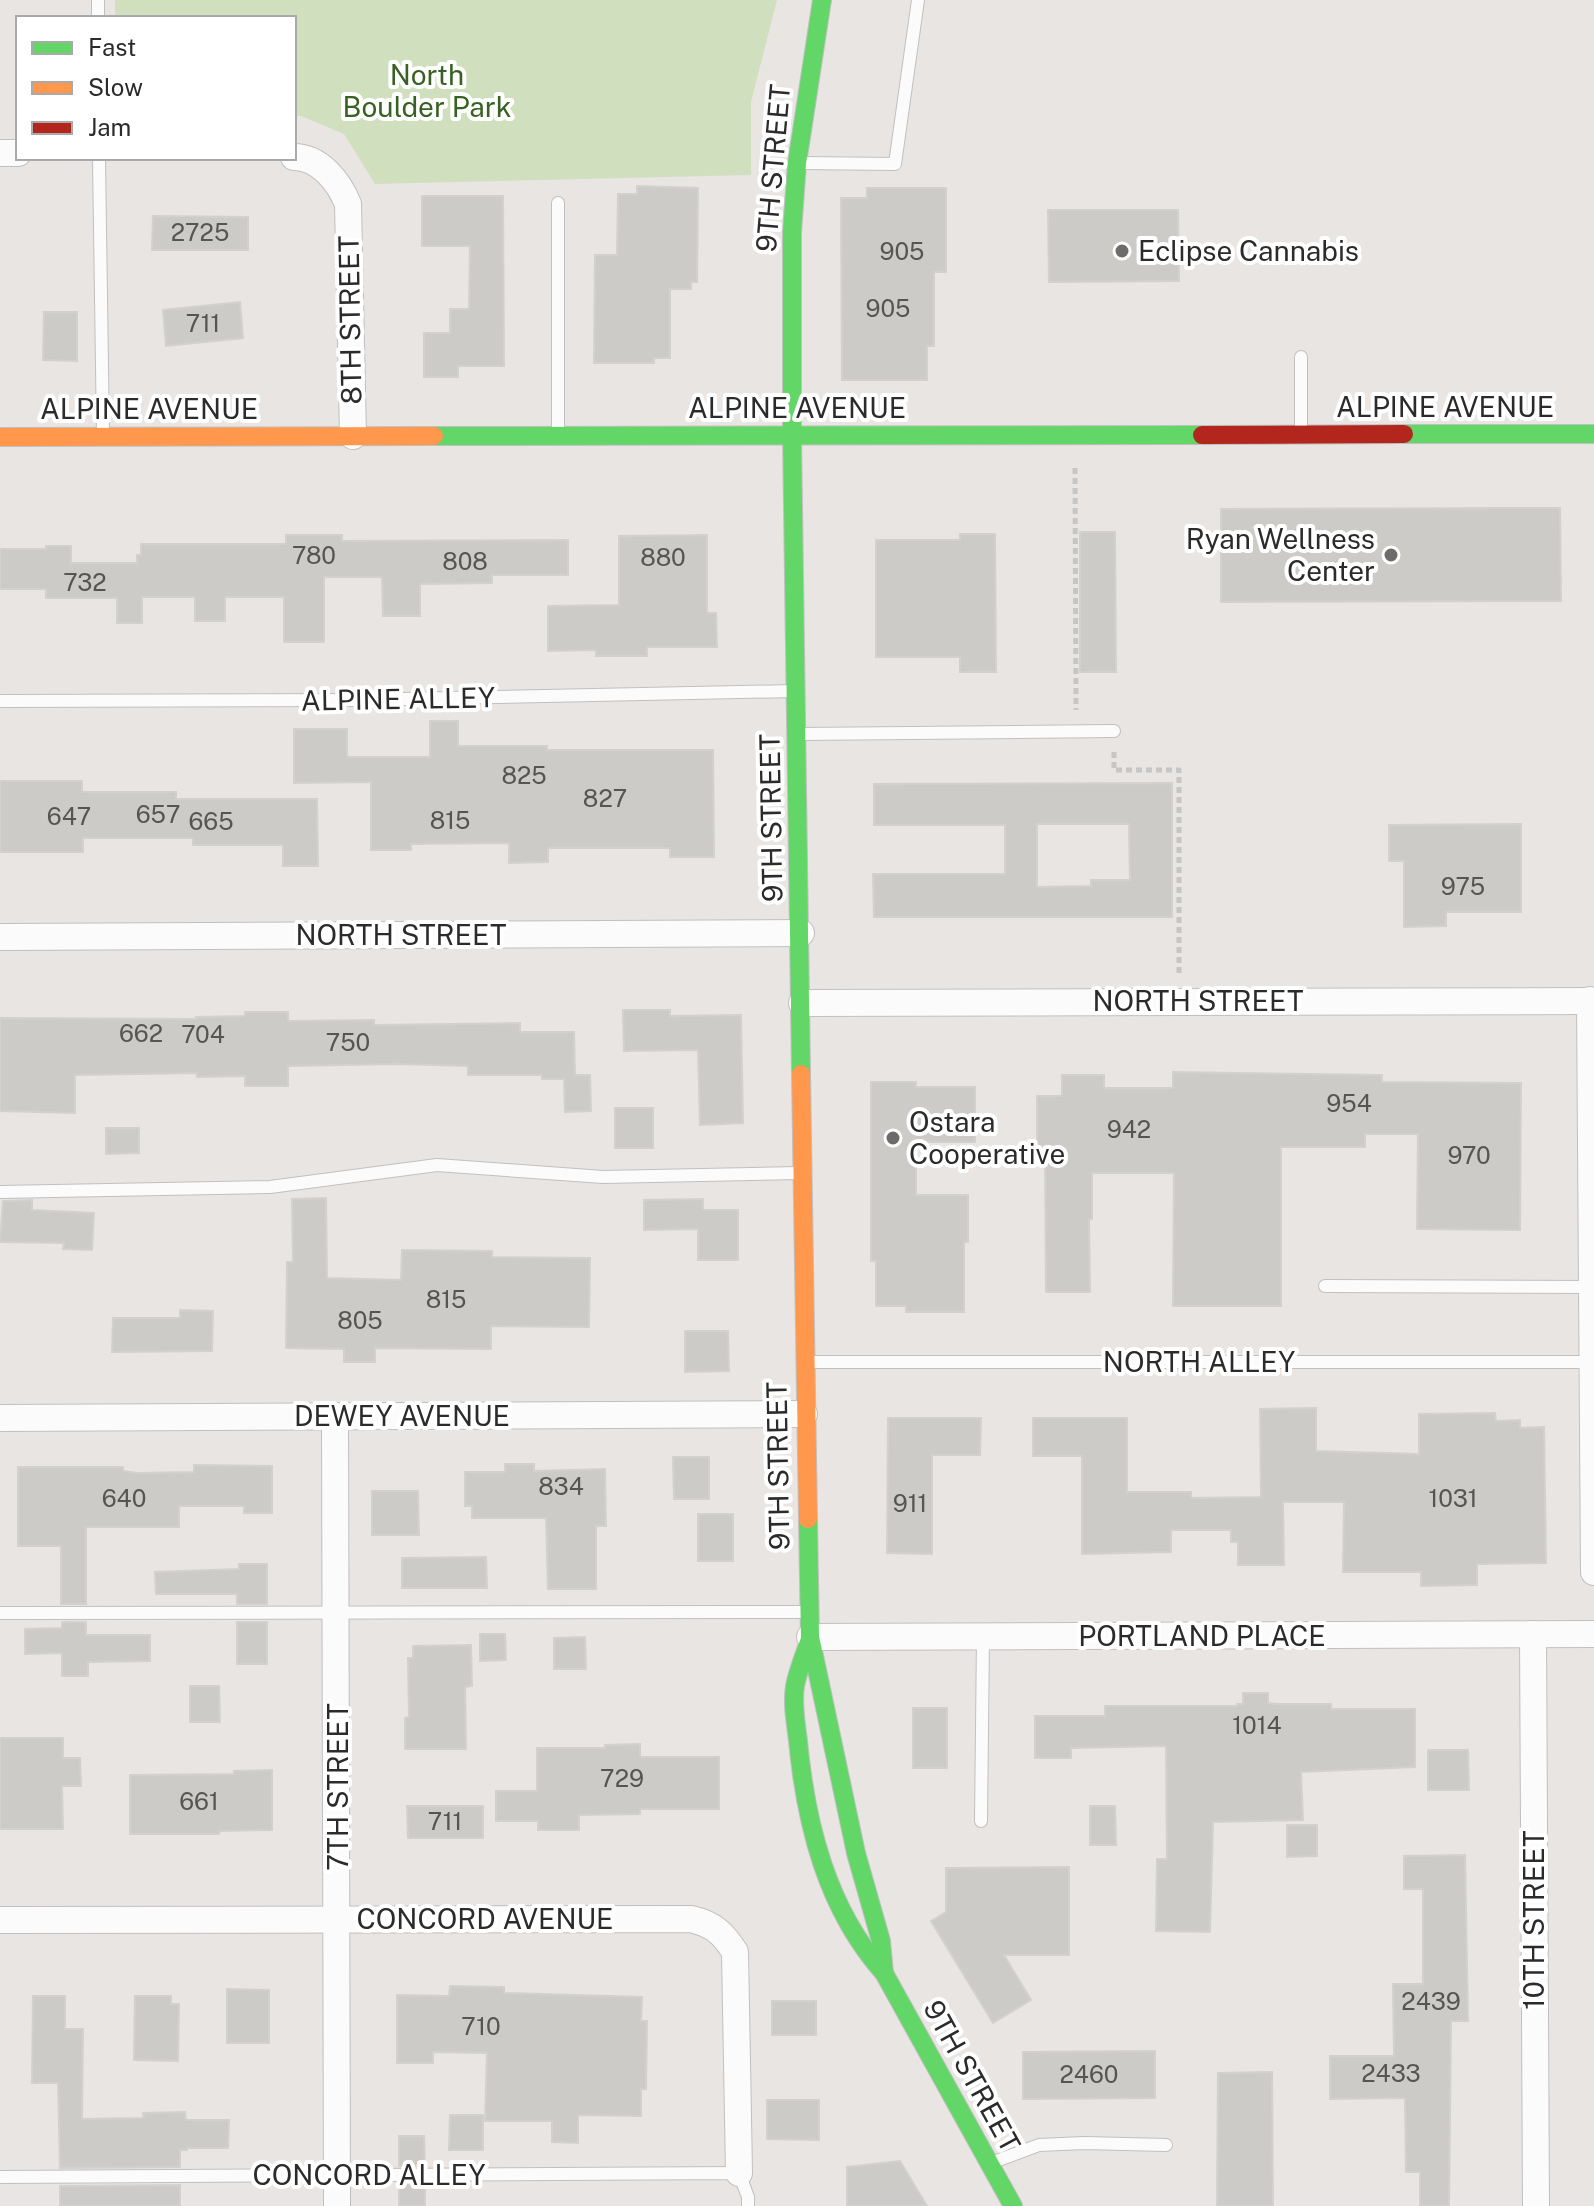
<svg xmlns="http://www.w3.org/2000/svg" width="1594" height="2206" font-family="'Public Sans',sans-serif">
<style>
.green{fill:#d0e0bf}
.building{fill:#cdcbc8;stroke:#d3d1ce;stroke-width:2;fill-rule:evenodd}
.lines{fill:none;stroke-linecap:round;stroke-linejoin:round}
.lane-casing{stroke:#c1c0c0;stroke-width:14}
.street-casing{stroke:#c1c0c0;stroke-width:28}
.fast-casing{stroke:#c1c0c0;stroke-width:20}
.slow-casing{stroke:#c1c0c0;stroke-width:20}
.jam-casing{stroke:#c1c0c0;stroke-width:20}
.path{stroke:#c6c6c6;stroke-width:5;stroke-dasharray:6 4;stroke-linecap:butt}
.lane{stroke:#fcfbfb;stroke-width:12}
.street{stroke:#fcfbfb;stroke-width:26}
.fast{stroke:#63d668;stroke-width:18}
.slow{stroke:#ff974d;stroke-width:18}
.jam{stroke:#b3261e;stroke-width:18}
.poi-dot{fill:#6d6c6b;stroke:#fff;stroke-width:3}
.labels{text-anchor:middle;stroke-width:8;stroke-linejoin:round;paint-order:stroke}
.number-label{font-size:24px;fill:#555554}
.park-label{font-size:28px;fill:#386123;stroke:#fff}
.street-label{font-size:28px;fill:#2b2b2b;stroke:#fff}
.poi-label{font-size:28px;fill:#2b2b2b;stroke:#fff;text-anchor:start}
</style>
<rect width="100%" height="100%" fill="#e8e5e2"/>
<!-- green -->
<polygon class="green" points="115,0 777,0 751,102 751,175 375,184 344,134 301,116 294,116 294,18 115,18"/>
<!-- building -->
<g class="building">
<polygon points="637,186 698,188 697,282 691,282 691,289 670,289 670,358 654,358 654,363 594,363 595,255 617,255 618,194 637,194"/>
<polygon points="867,188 946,188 946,272 934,272 934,346 927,346 927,380 842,380 841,198 867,198"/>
<polygon points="422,196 503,196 504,366 458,366 458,377 424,377 424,333 450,333 450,309 469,309 470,246 422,246"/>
<polygon points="1048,210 1178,210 1179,281 1049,282"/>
<polygon points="153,216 248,217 248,250 152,250"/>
<polygon points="240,302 243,338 166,346 163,310"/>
<polygon points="44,312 77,312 77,361 43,360"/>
<polygon points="1560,508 1561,601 1221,602 1221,509"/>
<polygon points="1080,532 1115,532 1116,672 1080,672"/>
<polygon points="960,534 995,534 996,672 960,672 960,657 876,657 876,540 960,540"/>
<polygon points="286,535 342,535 342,541 568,540 568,575 492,575 492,583 420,584 420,616 383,616 382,577 324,577 324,642 284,642 284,597 225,597 225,621 195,621 195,597 142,597 142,623 117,623 117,598 46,598 46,589 0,589 0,549 46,549 46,546 71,546 71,563 137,563 137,555 141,555 141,544 286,544"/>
<polygon points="707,535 707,613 716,613 717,647 647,647 647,656 596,656 596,650 548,651 548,606 619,605 619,536"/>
<polygon points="430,721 458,721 458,746 547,746 547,750 713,750 714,857 670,857 670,848 548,848 548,862 509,863 509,843 411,844 411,850 371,850 371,782 294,783 294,729 347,729 347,757 430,757"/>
<polygon points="0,781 82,781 82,792 176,792 176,799 317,799 318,866 283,866 283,845 193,845 193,838 83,838 83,852 0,852"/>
<path d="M1172 783V917H874L873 874H1005V825H874V784ZM1037 824H1129L1130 880H1091V886L1037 887Z"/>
<polygon points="1521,824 1521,912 1446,912 1446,926 1404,927 1404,861 1389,861 1389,825"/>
<polygon points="623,1010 670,1010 670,1016 741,1015 743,1123 700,1125 698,1050 624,1051"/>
<polygon points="245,1012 288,1012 288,1021 374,1020 374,1025 520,1023 520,1032 574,1032 575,1075 590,1075 591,1111 565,1112 564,1079 542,1079 542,1075 468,1075 468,1066 398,1064 288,1066 288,1086 245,1086 245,1076 197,1077 197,1073 75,1075 75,1113 0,1111 0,1018 197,1019 196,1017 245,1016"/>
<polygon points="1173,1072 1382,1075 1382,1082 1521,1083 1520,1230 1417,1229 1418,1134 1365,1134 1365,1147 1281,1147 1281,1306 1173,1306 1174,1173 1092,1173 1092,1219 1089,1219 1090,1292 1046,1292 1045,1147 1037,1147 1037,1096 1062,1096 1062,1075 1104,1075 1104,1088 1173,1088"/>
<polygon points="871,1082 916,1082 916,1087 975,1087 975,1142 916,1142 916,1195 968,1195 968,1242 964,1242 964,1312 906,1312 906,1306 876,1306 876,1261 871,1261"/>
<rect x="615" y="1108" width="38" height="40"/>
<polygon points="106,1128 139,1128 139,1153 106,1154"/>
<polygon points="326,1198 327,1278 401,1280 402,1250 492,1251 492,1257 590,1258 589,1327 491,1326 491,1349 375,1348 375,1362 344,1362 344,1349 286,1348 287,1262 293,1262 292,1199"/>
<polygon points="703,1199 703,1210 738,1210 738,1260 698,1260 698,1229 644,1230 644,1200"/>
<polygon points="32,1200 32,1210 94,1213 92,1250 63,1249 64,1243 0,1242 3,1201"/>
<polygon points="180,1310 213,1311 212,1351 112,1352 113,1318 180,1318"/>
<polygon points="685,1331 728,1331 729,1371 685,1372"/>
<polygon points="1316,1408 1316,1451 1419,1454 1419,1414 1495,1413 1496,1421 1520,1420 1520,1428 1544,1427 1546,1563 1477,1564 1477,1585 1421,1586 1421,1572 1343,1572 1344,1502 1283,1502 1284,1565 1238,1565 1238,1542 1231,1542 1231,1530 1171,1530 1171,1552 1082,1554 1082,1456 1033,1456 1033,1418 1127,1418 1127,1492 1191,1492 1191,1498 1261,1497 1260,1409"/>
<polygon points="888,1418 981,1418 980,1455 932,1455 932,1554 887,1553"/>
<polygon points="673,1457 709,1457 709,1499 674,1499"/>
<polygon points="505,1464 534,1464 534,1471 605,1469 606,1526 596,1526 596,1589 548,1589 546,1518 472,1518 472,1506 465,1506 465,1472 505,1472"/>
<polygon points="194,1465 272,1466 272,1513 244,1513 244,1506 179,1506 179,1527 86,1527 86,1604 61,1604 61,1546 18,1546 18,1467 123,1467 123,1471 137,1473 194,1472"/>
<polygon points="372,1491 418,1491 419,1535 372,1535"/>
<rect x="698" y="1514" width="35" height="47"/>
<polygon points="486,1557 487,1588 402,1588 402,1558"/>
<polygon points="239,1564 267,1564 267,1604 237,1604 237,1594 156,1594 155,1572 239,1569"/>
<polygon points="62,1622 86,1622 86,1635 150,1635 150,1661 88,1662 88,1676 62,1676 62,1653 25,1654 25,1629 62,1628"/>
<rect x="237" y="1622" width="30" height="42"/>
<polygon points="480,1634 505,1634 506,1660 480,1661"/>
<polygon points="585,1637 586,1669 554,1669 554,1638"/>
<polygon points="471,1645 472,1686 465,1687 466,1749 405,1749 405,1718 409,1717 408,1658 413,1658 413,1646"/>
<polygon points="190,1686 219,1686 220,1722 190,1722"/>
<polygon points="1243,1693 1268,1693 1268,1703 1276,1704 1331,1704 1331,1709 1415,1709 1415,1767 1301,1772 1303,1820 1213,1822 1210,1932 1156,1931 1157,1859 1167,1859 1166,1746 1071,1748 1071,1758 1035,1758 1035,1716 1105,1716 1105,1706 1237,1706 1237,1704 1243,1704"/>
<rect x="913" y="1708" width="34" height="60"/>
<polygon points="0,1738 63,1738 63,1758 80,1758 81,1786 62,1786 63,1829 0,1829"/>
<polygon points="640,1744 640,1757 719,1757 719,1809 640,1809 640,1814 579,1815 579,1830 538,1830 538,1821 496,1821 496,1791 537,1791 537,1748 605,1748 605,1745"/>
<polygon points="1428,1750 1468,1750 1469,1790 1428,1790"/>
<polygon points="272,1770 272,1830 219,1831 219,1834 130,1834 130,1775 234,1774 234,1771"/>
<polygon points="407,1806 483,1806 483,1838 408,1838"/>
<polygon points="1090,1806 1115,1806 1116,1845 1090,1845"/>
<polygon points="1287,1825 1317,1825 1317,1856 1287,1857"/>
<polygon points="1465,1855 1468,2021 1451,2021 1449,2206 1420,2206 1420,2172 1406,2172 1405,2098 1330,2099 1330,2056 1394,2056 1393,1984 1423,1984 1423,1889 1404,1889 1404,1856"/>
<polygon points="1069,1867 1069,1955 1004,1955 1031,2000 993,2023 931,1921 946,1912 946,1868"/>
<polygon points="450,1986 504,1987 504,1993 642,1997 641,2021 647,2021 646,2089 641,2089 641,2116 578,2115 578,2143 552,2142 552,2121 485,2121 487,2053 433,2052 433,2063 397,2063 397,1995 449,1996"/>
<polygon points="227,1989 269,1990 269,2043 227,2043"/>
<polygon points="33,1996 65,1996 65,2029 83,2029 82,2119 144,2118 143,2113 185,2112 186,2120 229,2120 228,2148 187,2148 187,2150 180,2150 180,2167 60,2168 58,2083 32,2083"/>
<polygon points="135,1996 171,1996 171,2004 179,2004 178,2061 134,2060"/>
<rect x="772" y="2001" width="44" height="34"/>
<polygon points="1155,2051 1155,2098 1023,2099 1023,2052"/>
<polygon points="1272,2072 1273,2206 1217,2206 1218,2073"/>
<polygon points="767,2100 819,2100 819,2140 767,2139"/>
<polygon points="450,2115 483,2115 483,2150 449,2150"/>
<polygon points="399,2136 424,2136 425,2166 399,2166"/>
<polygon points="900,2161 927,2206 847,2206 847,2167"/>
<rect x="399" y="2184" width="26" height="22"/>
<polygon points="180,2185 180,2206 60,2206 60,2186"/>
</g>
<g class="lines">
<defs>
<g id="lane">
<polyline points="98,0 98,18"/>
<polyline points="99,158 103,435"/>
<polyline points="799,163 895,164 918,0"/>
<polyline points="558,203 558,433"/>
<polyline points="1301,357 1301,430"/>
<polyline points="0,701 356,700 793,691"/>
<polyline points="800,734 1114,731"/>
<polyline points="0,1192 270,1187 437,1165 603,1177 799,1173"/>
<polyline points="1325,1286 1591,1287"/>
<polyline points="807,1362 1593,1362"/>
<polyline points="0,1613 805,1612"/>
<polyline points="981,1821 983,1637"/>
<polyline points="991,2163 1039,2145 1084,2143 1166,2145"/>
<polyline points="0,2177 739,2173 748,2197 748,2206"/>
</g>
<g id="street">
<polyline points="0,153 18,153"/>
<path d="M294 157C320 157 339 182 348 204L353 436"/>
<polyline points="0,937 801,933"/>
<polyline points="1590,1000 1594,1572"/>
<polyline points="802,1003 1594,1001"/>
<polyline points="335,1416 337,2206"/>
<polyline points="0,1418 804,1414"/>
<polyline points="1533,1634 1536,2206"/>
<polyline points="810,1637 1594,1634"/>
<path d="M0 1920 691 1919C713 1924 723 1933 735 1952L739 2173"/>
</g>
<g id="fast">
<polyline points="1404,434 1594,434"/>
<polyline points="434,436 1202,435"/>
<polyline points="801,1074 792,436 792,232 797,163 822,0"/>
<polyline points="808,1519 810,1637 856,1853 881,1941 884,1973"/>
<path d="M810 1639C805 1654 798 1670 795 1686 792 1704 796 1723 798 1741 806 1825 827 1909 884 1973L1013 2206"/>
</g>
<g id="slow">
<polyline points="0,437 434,436"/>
<polyline points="801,1074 808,1519"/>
</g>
<polyline id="jam" points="1202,435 1404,434"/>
</defs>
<!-- lane casing -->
<use href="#lane" class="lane-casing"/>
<!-- street casing -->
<use href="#street" class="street-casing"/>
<!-- fast casing -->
<use href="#fast" class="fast-casing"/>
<!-- slow casing -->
<use href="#slow" class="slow-casing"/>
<!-- jam casing -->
<use href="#jam" class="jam-casing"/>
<!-- path -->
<g class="path">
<polyline points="1075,468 1076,710"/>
<polyline points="1114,752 1114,770 1179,770 1179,973"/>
</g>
<!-- lane -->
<use href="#lane" class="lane"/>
<!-- street -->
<use href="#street" class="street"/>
<!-- fast -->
<use href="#fast" class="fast"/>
<!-- slow -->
<use href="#slow" class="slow"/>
<!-- jam -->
<use href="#jam" class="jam"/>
</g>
<!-- markers -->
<g class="poi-dot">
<circle cx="1122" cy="251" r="8"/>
<circle cx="1391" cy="555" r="8"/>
<circle cx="893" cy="1138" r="8"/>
</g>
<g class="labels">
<!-- number labels -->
<g class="number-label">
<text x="200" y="241">2725</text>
<text x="902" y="260">905</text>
<text x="888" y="317">905</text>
<text x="203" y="332">711</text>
<text x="314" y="564">780</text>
<text x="663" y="566">880</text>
<text x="465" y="570">808</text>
<text x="85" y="591">732</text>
<text x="524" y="784">825</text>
<text x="605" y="807">827</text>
<text x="158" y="823">657</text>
<text x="69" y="825">647</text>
<text x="450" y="829">815</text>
<text x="211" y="830">665</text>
<text x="1463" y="895">975</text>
<text x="141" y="1042">662</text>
<text x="203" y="1043">704</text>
<text x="348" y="1051">750</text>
<text x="1349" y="1112">954</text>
<text x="1129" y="1138">942</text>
<text x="1469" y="1164">970</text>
<text x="446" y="1308">815</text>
<text x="360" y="1329">805</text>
<text x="561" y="1495">834</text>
<text x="124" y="1507">640</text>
<text x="1453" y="1507">1031</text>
<text x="910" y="1512">911</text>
<text x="1257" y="1734">1014</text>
<text x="622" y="1787">729</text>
<text x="199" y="1810">661</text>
<text x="445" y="1830">711</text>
<text x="1431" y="2010">2439</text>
<text x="481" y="2035">710</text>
<text x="1391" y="2082">2433</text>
<text x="1089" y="2083">2460</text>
</g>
<!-- park labels -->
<g class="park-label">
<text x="427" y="85">North<tspan x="427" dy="32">Boulder Park</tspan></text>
</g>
<!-- street labels -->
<g class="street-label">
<text transform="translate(773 168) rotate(-85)" y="10">9TH STREET</text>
<text transform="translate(350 320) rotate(-91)" y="10">8TH STREET</text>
<text x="1445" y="417">ALPINE AVENUE</text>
<text x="797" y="418">ALPINE AVENUE</text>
<text x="149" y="419">ALPINE AVENUE</text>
<text transform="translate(398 699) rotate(-1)" y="10">ALPINE ALLEY</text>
<text transform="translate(771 818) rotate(-91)" y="10">9TH STREET</text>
<text x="401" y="945">NORTH STREET</text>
<text x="1198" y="1011">NORTH STREET</text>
<text x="1199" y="1372">NORTH ALLEY</text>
<text x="402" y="1426">DEWEY AVENUE</text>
<text transform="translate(778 1466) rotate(-91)" y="10">9TH STREET</text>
<text x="1202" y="1646">PORTLAND PLACE</text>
<text transform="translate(338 1787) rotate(-90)" y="10">7TH STREET</text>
<text x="485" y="1929">CONCORD AVENUE</text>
<text transform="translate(1534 1920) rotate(-90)" y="10">10TH STREET</text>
<text transform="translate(972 2076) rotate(61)" y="10">9TH STREET</text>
<text x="369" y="2185">CONCORD ALLEY</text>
</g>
<!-- poi labels -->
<g class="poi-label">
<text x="1138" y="261">Eclipse Cannabis</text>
<text x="1375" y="549" text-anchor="end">Ryan Wellness<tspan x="1375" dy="32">Center</tspan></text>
<text x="909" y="1132">Ostara<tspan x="909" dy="32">Cooperative</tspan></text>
</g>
</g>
<!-- legend -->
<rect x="16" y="16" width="280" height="144" fill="#ffffff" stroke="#aaaaaa" stroke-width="2"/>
<rect x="32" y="42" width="40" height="12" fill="#63d668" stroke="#aaaaaa" stroke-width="2"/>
<text x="88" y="56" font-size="24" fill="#2b2b2b">Fast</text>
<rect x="32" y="82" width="40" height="12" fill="#ff974d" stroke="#aaaaaa" stroke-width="2"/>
<text x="88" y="96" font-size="24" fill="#2b2b2b">Slow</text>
<rect x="32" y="122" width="40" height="12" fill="#b3261e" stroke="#aaaaaa" stroke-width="2"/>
<text x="88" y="136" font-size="24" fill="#2b2b2b">Jam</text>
</svg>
